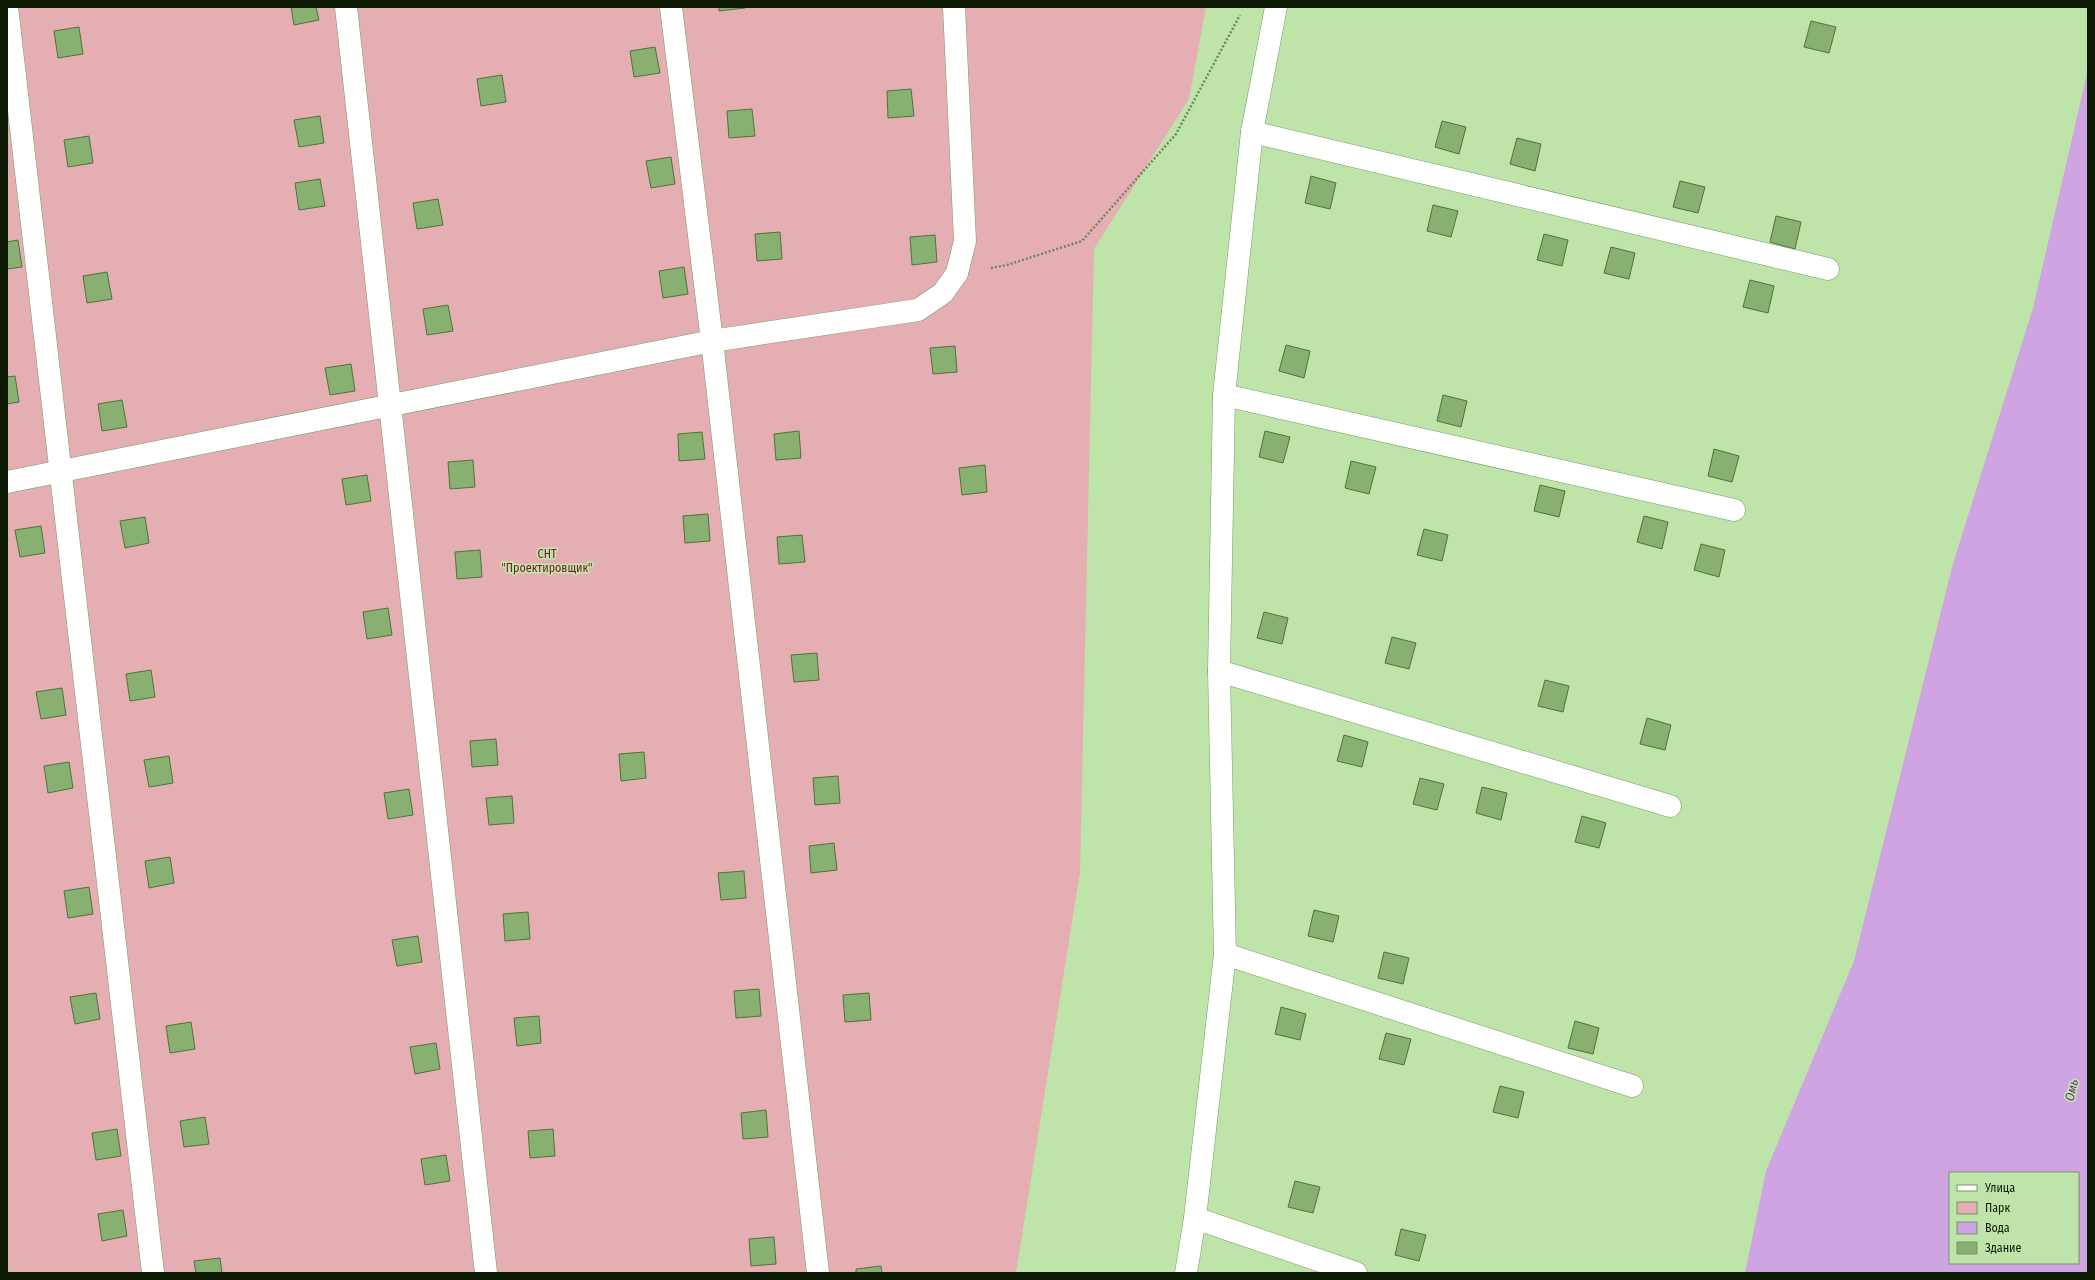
<svg xmlns="http://www.w3.org/2000/svg" width="2095" height="1280" font-family="'Fira Sans Condensed',sans-serif">
<style>
.green{fill:#e5aeb2}
.water{fill:#cfa4e3;fill-rule:evenodd}
.building{fill:#88b171;stroke:#50713c}
.lines{fill:none;stroke-linecap:round;stroke-linejoin:round}
.service-casing{stroke:#799c65;stroke-width:23}
.minor-casing{stroke:#799c65;stroke-width:23}
.path{stroke:#6e895f;stroke-width:2.5;stroke-dasharray:2 2;stroke-linecap:butt}
.service{stroke:#fff;stroke-width:22}
.minor{stroke:#fff;stroke-width:22}
.labels{text-anchor:middle;stroke-width:3.5;stroke-linejoin:round;paint-order:stroke}
.park-label{font-size:12px;fill:#79192d;stroke:#bee4a9}
.water-label{font-size:13px;font-style:italic;fill:#6a3681;stroke:#bee4a9}
</style>
<rect width="100%" height="100%" fill="#bee4a9"/>
<!-- green -->
<polygon class="green" points="7,7 1206,7 1189,99 1094,249 1080,872 1016,1273 7,1273"/>
<!-- water -->
<path class="water" d="M2088 69V1273H1745L1766 1171 1854 961 1952 567 2033 308ZM1950 1173H2078V1263H1950Z"/>
<!-- building -->
<g class="building">
<polygon points="291,7 316,7 319,20 294,25"/>
<polygon points="719,7 744,7 745,8 719,11"/>
<polygon points="1811,21 1836,27 1829,53 1804,47"/>
<polygon points="79,27 83,54 58,58 54,31"/>
<polygon points="655,47 660,73 634,77 630,51"/>
<polygon points="502,75 506,102 481,106 477,79"/>
<polygon points="911,89 914,116 888,118 887,91"/>
<polygon points="752,109 755,136 729,138 727,111"/>
<polygon points="320,116 324,143 299,147 294,120"/>
<polygon points="1442,121 1466,127 1459,154 1435,147"/>
<polygon points="89,136 93,163 68,167 64,140"/>
<polygon points="1517,138 1541,144 1535,171 1510,164"/>
<polygon points="671,157 675,184 651,188 646,161"/>
<polygon points="1311,176 1336,183 1330,209 1305,203"/>
<polygon points="320,179 325,206 299,210 295,183"/>
<polygon points="1680,181 1705,187 1698,213 1673,207"/>
<polygon points="438,199 443,225 417,229 413,203"/>
<polygon points="1433,205 1458,211 1451,237 1427,231"/>
<polygon points="1776,216 1801,222 1795,249 1770,242"/>
<polygon points="780,232 782,259 757,261 755,234"/>
<polygon points="1544,234 1568,240 1562,266 1537,260"/>
<polygon points="935,235 937,262 912,265 910,237"/>
<polygon points="18,240 22,267 7,269 7,242"/>
<polygon points="1611,247 1635,253 1629,279 1604,273"/>
<polygon points="684,267 688,294 663,298 659,271"/>
<polygon points="107,272 112,299 87,303 83,276"/>
<polygon points="1750,280 1774,286 1768,313 1743,307"/>
<polygon points="448,305 453,331 427,335 423,309"/>
<polygon points="1286,345 1310,351 1304,378 1279,371"/>
<polygon points="955,346 957,372 933,374 930,348"/>
<polygon points="351,364 355,391 330,395 325,368"/>
<polygon points="15,376 19,402 7,404 7,377"/>
<polygon points="1443,395 1467,401 1461,427 1437,421"/>
<polygon points="122,400 127,427 102,431 98,404"/>
<polygon points="799,431 801,458 776,460 774,434"/>
<polygon points="1265,431 1290,437 1283,463 1259,457"/>
<polygon points="702,432 705,459 679,461 678,434"/>
<polygon points="1714,449 1739,456 1732,482 1708,476"/>
<polygon points="473,460 475,487 450,489 448,462"/>
<polygon points="1351,461 1376,467 1369,494 1345,488"/>
<polygon points="985,465 987,492 962,495 959,468"/>
<polygon points="367,475 371,501 346,505 342,479"/>
<polygon points="1540,485 1565,491 1559,517 1534,511"/>
<polygon points="708,514 710,541 685,543 683,516"/>
<polygon points="1644,516 1668,522 1662,549 1637,542"/>
<polygon points="145,517 149,543 125,548 120,521"/>
<polygon points="41,526 45,553 20,557 15,530"/>
<polygon points="1424,529 1448,535 1442,561 1417,555"/>
<polygon points="802,535 805,562 779,564 777,537"/>
<polygon points="1701,544 1725,550 1719,577 1694,570"/>
<polygon points="480,550 482,577 457,579 455,552"/>
<polygon points="388,608 392,635 367,639 363,612"/>
<polygon points="1264,612 1288,618 1282,644 1257,638"/>
<polygon points="1392,637 1416,643 1409,669 1385,663"/>
<polygon points="817,653 819,680 794,682 791,655"/>
<polygon points="151,670 155,697 130,701 126,674"/>
<polygon points="1545,680 1569,686 1563,712 1538,706"/>
<polygon points="62,688 66,715 41,719 36,692"/>
<polygon points="1647,718 1671,725 1665,750 1640,744"/>
<polygon points="1344,735 1368,742 1362,767 1337,761"/>
<polygon points="496,739 498,765 472,767 470,741"/>
<polygon points="644,752 646,778 621,781 619,754"/>
<polygon points="169,756 173,783 149,787 144,760"/>
<polygon points="69,762 73,788 48,793 44,766"/>
<polygon points="838,776 840,803 815,805 813,778"/>
<polygon points="1420,778 1444,784 1437,810 1413,804"/>
<polygon points="1482,787 1507,793 1501,820 1476,813"/>
<polygon points="409,789 413,815 388,819 384,793"/>
<polygon points="512,796 514,823 489,825 486,798"/>
<polygon points="1582,816 1606,823 1599,848 1575,842"/>
<polygon points="834,843 837,870 811,873 809,846"/>
<polygon points="170,857 174,883 149,888 145,861"/>
<polygon points="744,871 746,898 721,900 718,873"/>
<polygon points="89,887 93,914 68,918 64,891"/>
<polygon points="1314,910 1339,916 1333,942 1308,936"/>
<polygon points="528,912 530,939 505,941 503,914"/>
<polygon points="418,936 422,962 397,966 392,940"/>
<polygon points="1384,952 1409,958 1403,984 1378,978"/>
<polygon points="759,989 761,1016 736,1018 734,991"/>
<polygon points="96,993 100,1019 75,1024 70,997"/>
<polygon points="869,993 871,1020 845,1022 843,995"/>
<polygon points="1281,1007 1306,1014 1300,1040 1275,1034"/>
<polygon points="539,1016 541,1043 517,1046 514,1018"/>
<polygon points="1575,1021 1599,1028 1593,1054 1568,1048"/>
<polygon points="191,1022 195,1049 170,1053 166,1026"/>
<polygon points="1386,1033 1411,1039 1404,1065 1379,1059"/>
<polygon points="436,1043 440,1069 415,1074 410,1047"/>
<polygon points="1500,1086 1524,1092 1518,1118 1493,1112"/>
<polygon points="766,1110 768,1137 743,1139 741,1113"/>
<polygon points="205,1117 209,1144 184,1147 180,1121"/>
<polygon points="117,1129 121,1156 96,1160 92,1133"/>
<polygon points="553,1129 555,1156 530,1158 528,1131"/>
<polygon points="446,1155 450,1181 425,1185 421,1159"/>
<polygon points="1295,1181 1320,1187 1313,1213 1288,1207"/>
<polygon points="123,1210 127,1236 102,1241 98,1214"/>
<polygon points="1401,1229 1426,1235 1419,1261 1395,1255"/>
<polygon points="774,1237 776,1264 751,1266 749,1239"/>
<polygon points="220,1258 222,1273 196,1273 194,1261"/>
<polygon points="881,1266 882,1273 856,1273 856,1269"/>
</g>
<g class="lines">
<defs>
<g id="service">
<polyline points="7,7 153,1273"/>
<polyline points="346,7 486,1273"/>
<polyline points="671,7 712,341 818,1273"/>
<polyline points="954,7 965,241 957,273"/>
<polyline points="1252,132 1828,269"/>
<polyline points="1224,395 1734,510"/>
<polyline points="1219,671 1670,806"/>
<polyline points="1225,954 1632,1086"/>
<polyline points="1195,1218 1356,1273"/>
<polyline points="1186,1273 1195,1218 1225,954 1219,671 1224,395 1252,132 1276,7"/>
</g>
<polyline id="minor" points="7,482 712,341 918,310 943,293 957,273"/>
</defs>
<!-- service casing -->
<use href="#service" class="service-casing"/>
<!-- minor casing -->
<use href="#minor" class="minor-casing"/>
<!-- path -->
<polyline class="path" points="991,268 1007,265 1082,241 1176,134 1240,15"/>
<!-- service -->
<use href="#service" class="service"/>
<!-- minor -->
<use href="#minor" class="minor"/>
</g>
<g class="labels">
<!-- park labels -->
<g class="park-label">
<text x="547" y="558">СНТ<tspan x="547" dy="14">"Проектировщик"</tspan></text>
</g>
<!-- water labels -->
<g class="water-label">
<text transform="translate(2071 1090) rotate(-78)" y="5">Омь</text>
</g>
</g>
<!-- border -->
<rect width="2095" height="1280" fill="none" stroke="#0d1b05" stroke-width="16"/>
<!-- legend -->
<rect x="1949" y="1172" width="130" height="92" fill="#bee4a9" stroke="#779467"/>
<rect x="1957" y="1185" width="20" height="6" fill="#ffffff" stroke="#779467"/>
<text x="1985" y="1192" font-size="12" fill="#0d1b05">Улица</text>
<rect x="1957" y="1202" width="20" height="12" fill="#e5aeb2" stroke="#779467"/>
<text x="1985" y="1212" font-size="12" fill="#0d1b05">Парк</text>
<rect x="1957" y="1222" width="20" height="12" fill="#cfa4e3" stroke="#779467"/>
<text x="1985" y="1232" font-size="12" fill="#0d1b05">Вода</text>
<rect x="1957" y="1242" width="20" height="12" fill="#88b171" stroke="#779467"/>
<text x="1985" y="1252" font-size="12" fill="#0d1b05">Здание</text>
</svg>
